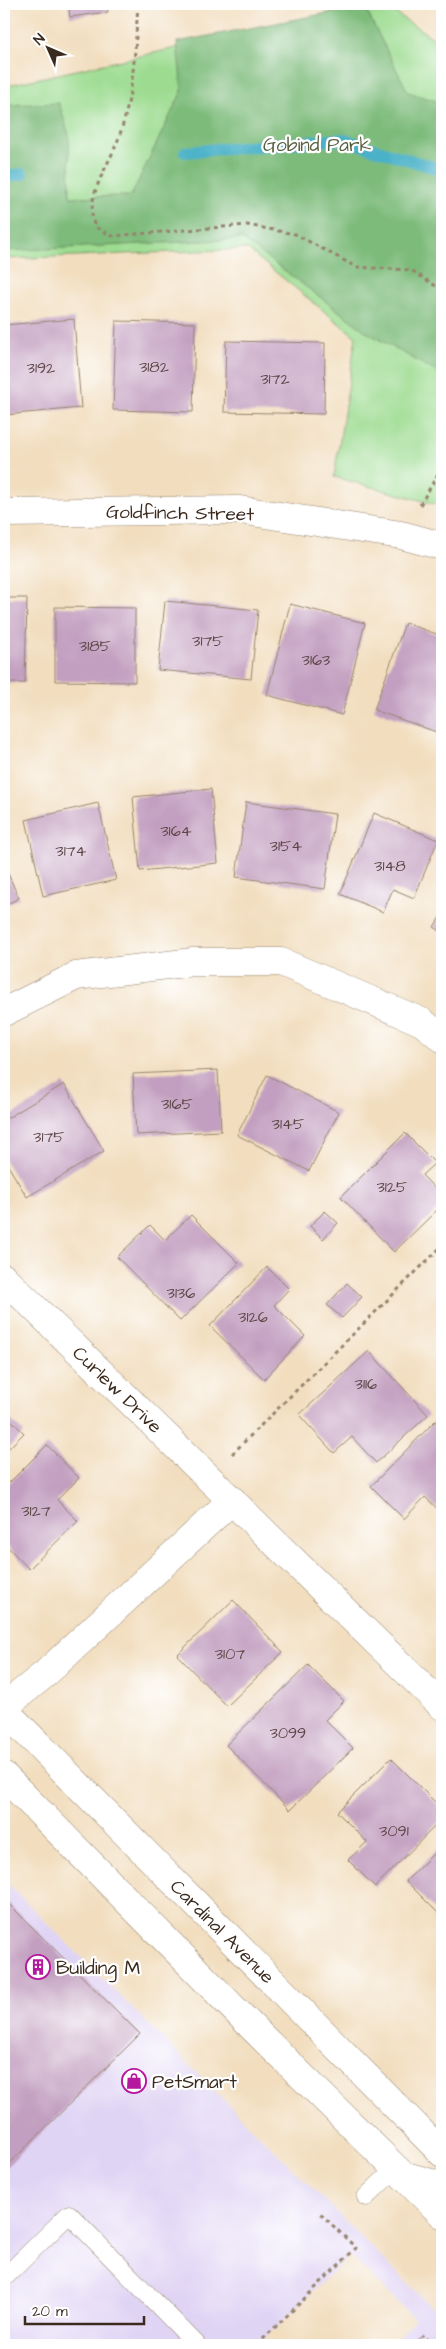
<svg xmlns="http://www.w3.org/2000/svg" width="446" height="2349" font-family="'Architects Daughter',sans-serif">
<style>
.built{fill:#e0d4f4}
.green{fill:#9cdb90;stroke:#6c8257}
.forest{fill:#7dbb7a;stroke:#5c724c}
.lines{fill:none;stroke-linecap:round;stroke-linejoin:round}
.stream{stroke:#49b1c8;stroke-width:12}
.building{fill:#c29fc0}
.service-casing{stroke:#96846e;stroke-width:19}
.minor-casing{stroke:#96846e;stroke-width:29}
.tertiary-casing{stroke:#96846e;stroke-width:29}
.path{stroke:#96846e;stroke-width:3;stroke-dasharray:4 4;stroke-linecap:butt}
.service{stroke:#fff;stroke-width:18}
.minor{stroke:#fff;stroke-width:28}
.tertiary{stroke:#fff;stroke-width:28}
.labels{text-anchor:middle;stroke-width:4.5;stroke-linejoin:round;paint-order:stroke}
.number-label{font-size:16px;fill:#5d4746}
.park-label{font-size:19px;fill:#585f40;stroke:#fff}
.street-label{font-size:19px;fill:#3b2a1e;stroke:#fff}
.poi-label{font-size:19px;fill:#3b2a1e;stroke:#fff;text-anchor:start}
</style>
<rect width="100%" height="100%" fill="#fff"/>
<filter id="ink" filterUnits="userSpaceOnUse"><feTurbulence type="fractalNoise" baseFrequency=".02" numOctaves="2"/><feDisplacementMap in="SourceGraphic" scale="10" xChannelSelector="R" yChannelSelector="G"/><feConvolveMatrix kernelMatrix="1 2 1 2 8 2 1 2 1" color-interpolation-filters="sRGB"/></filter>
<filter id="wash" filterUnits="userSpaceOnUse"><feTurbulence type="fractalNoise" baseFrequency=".0096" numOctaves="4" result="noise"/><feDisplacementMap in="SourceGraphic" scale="20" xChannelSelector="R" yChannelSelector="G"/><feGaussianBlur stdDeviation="1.12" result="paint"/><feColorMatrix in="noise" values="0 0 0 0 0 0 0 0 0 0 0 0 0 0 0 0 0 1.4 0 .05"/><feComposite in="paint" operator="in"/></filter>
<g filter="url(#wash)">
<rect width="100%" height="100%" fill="#f2debf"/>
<!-- built -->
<polygon class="built" points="4,1880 442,2318 442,2345 390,2345 415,2320 350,2255 258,2345 4,2345"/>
<!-- green -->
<polygon class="green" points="375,4 382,4 442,44 442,506 334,477 356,337 247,249 4,259 4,86"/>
<!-- forest -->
<polygon class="forest" points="364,6 408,92 442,103 442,375 368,333 242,239 4,251 4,105 59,103 69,135 70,197 131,196 182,91 177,42"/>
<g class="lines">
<!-- stream -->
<g class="stream">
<polyline points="185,152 342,139 442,170"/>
<polyline points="4,177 22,174"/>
</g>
</g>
<g id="blocks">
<!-- building -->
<g class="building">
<polygon points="68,4 107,4 108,12 70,17"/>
<polygon points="74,319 81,408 4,415 4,325"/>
<polygon points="116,321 195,323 193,412 113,410"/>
<polygon points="226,341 325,343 324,414 224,412"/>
<polygon points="4,598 27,598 25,683 4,683"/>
<polygon points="165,601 258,610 251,679 158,670"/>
<polygon points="290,604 365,623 342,715 267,695"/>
<polygon points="55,607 135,608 135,682 55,681"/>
<polygon points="405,623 442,636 442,734 374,710"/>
<polygon points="211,789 218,863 140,871 133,797"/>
<polygon points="246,802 335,814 325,889 236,877"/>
<polygon points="98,803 116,880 43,896 26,820"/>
<polygon points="374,813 438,840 414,898 393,889 383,912 340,894"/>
<polygon points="4,865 19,898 4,906"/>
<polygon points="442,914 442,932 434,927"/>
<polygon points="218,1070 221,1131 136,1135 133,1074"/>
<polygon points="267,1075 339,1112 309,1171 237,1135"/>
<polygon points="64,1084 104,1151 27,1197 4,1159 4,1120"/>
<polygon points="405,1133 435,1163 422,1175 442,1196 442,1205 394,1252 341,1197"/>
<polygon points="325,1211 338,1223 323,1239 310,1226"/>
<polygon points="191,1215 239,1263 180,1321 117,1257 150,1225 165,1240"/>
<polygon points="267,1267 289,1289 274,1305 305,1336 264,1379 210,1326"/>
<polygon points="347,1283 362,1297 342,1318 327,1305"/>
<polygon points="369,1351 428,1415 376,1463 352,1437 334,1453 299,1415"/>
<polygon points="4,1413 24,1433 4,1453"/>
<polygon points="435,1421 442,1428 442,1513 425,1497 404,1519 371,1486"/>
<polygon points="47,1445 79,1478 57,1500 78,1521 29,1569 4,1543 4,1488"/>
<polygon points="233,1600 283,1652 227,1706 177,1655"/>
<polygon points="308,1665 344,1701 325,1720 353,1748 290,1810 226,1745"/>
<polygon points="391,1758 442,1809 442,1819 375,1887 348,1860 367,1842 337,1812"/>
<polygon points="442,1845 442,1917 406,1881"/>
<polygon points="4,1899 140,2034 4,2169"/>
<polygon points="424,2335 434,2345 412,2345"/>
</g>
</g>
</g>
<g filter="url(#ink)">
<use href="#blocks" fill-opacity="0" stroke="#96846e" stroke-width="1"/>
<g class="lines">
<defs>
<g id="service">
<polyline points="366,2197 396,2168 442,2181"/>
<polyline points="4,2278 69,2214 197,2345"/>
</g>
<g id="minor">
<polyline points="4,513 240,510 401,535 442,546"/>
<polyline points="4,1012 76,976 193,962 281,962 422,1022 442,1038"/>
<polyline points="4,1278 442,1706"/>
<polyline points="4,1707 45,1674 232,1500"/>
</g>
<g id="tertiary">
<polyline points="4,1710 442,2153"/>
<polyline points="4,1776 254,2029 442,2214"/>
</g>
</defs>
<!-- service casing -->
<use href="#service" class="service-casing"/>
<!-- minor casing -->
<use href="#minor" class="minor-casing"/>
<!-- tertiary casing -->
<use href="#tertiary" class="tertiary-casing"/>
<!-- path -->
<g class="path">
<path d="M138 4C135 49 134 94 119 137 110 165 83 197 95 227L112 236 247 225 295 234 356 267 411 270 442 290"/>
<polyline points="420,505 442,467"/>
<polyline points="232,1454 442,1246"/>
<polyline points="257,2345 356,2248 318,2211"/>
</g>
<!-- service -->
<use href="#service" class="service"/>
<!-- minor -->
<use href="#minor" class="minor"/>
<!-- tertiary -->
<use href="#tertiary" class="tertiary"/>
</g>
</g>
<!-- icons -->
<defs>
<symbol id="building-ring" viewBox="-11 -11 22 22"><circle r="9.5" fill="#fff" stroke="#b5179e" stroke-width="1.5"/><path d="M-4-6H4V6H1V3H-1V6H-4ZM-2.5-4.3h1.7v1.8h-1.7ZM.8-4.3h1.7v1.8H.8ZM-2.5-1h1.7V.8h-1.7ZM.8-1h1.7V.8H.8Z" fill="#b5179e"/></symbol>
<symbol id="shop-ring" viewBox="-11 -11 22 22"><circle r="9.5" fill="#fff" stroke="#b5179e" stroke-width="1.5"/><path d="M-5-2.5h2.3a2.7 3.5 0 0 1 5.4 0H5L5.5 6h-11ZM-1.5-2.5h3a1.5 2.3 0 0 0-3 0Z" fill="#b5179e"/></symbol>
</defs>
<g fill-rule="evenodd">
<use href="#building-ring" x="24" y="1953" width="28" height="28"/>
<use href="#shop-ring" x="120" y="2067" width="28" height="28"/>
</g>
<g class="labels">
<!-- number labels -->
<g class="number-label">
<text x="154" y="372">3182</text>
<text x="41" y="373">3192</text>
<text x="275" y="384">3172</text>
<text x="208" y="646">3175</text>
<text x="95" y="651">3185</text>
<text x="316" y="665">3163</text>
<text x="176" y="836">3164</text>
<text x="286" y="851">3154</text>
<text x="71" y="856">3174</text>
<text x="390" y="871">3148</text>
<text x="177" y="1109">3165</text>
<text x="288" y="1129">3145</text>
<text x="49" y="1142">3175</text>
<text x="392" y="1192">3125</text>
<text x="181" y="1298">3136</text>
<text x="253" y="1322">3126</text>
<text x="366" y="1389">3116</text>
<text x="36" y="1516">3127</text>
<text x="230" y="1659">3107</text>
<text x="288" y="1738">3099</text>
<text x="394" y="1836">3091</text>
</g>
<!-- park labels -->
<g class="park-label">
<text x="317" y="151">Gobind Park</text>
</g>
<!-- street labels -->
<g class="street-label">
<text transform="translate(180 512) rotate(1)" y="7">Goldfinch Street</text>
<text transform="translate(118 1389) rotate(44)" y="7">Curlew Drive</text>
<text transform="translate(223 1931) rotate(45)" y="7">Cardinal Avenue</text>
</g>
<!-- poi labels -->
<g class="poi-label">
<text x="56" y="1974">Building M</text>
<text x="152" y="2088">PetSmart</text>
</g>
</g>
<!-- margin -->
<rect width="446" height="2349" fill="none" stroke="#fff" stroke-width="20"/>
<!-- north arrow -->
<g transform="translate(48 48) rotate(315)" stroke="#ffffff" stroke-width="4" paint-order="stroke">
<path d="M0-4L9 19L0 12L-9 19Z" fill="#3b2a1e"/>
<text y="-8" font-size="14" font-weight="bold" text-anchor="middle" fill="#3b2a1e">N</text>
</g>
<!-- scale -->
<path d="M25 2316v8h119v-8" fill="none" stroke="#3b2a1e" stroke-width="2.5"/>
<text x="32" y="2316" font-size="15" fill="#3b2a1e" stroke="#ffffff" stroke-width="4" paint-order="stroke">20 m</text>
</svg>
